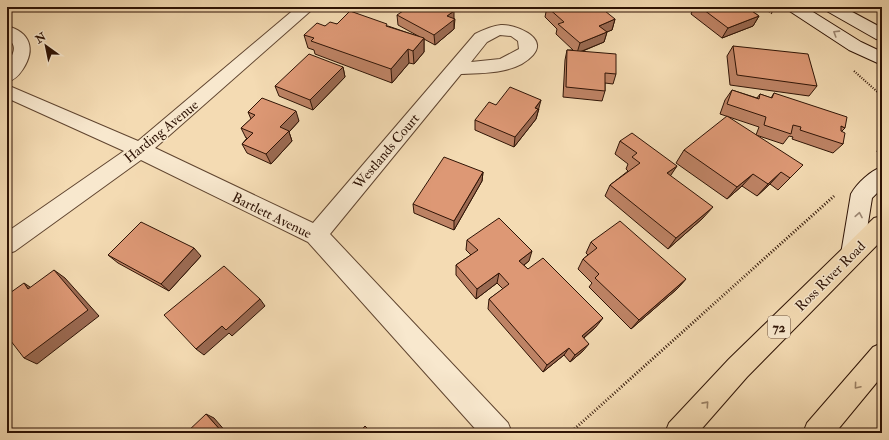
<svg xmlns="http://www.w3.org/2000/svg" width="889" height="440" font-family="'IM FELL Double Pica',serif">
<style>
.lines{fill:none;stroke-linecap:round;stroke-linejoin:round}
.minor-casing{stroke:#604530;stroke-width:2}
.secondary-casing{stroke:#2e1305;stroke-width:2}
.primary-casing{stroke:#2e1305;stroke-width:2}
.path-far1{stroke:#2e1305;stroke-width:2;stroke-dasharray:1 1.5;stroke-linecap:butt}
.path{stroke:#2e1305;stroke-width:3;stroke-dasharray:1 2;stroke-linecap:butt}
.minor{fill:#f8e8ce;fill-rule:evenodd}
.secondary{fill:#f8e8ce;fill-rule:evenodd}
.primary{fill:#f4dbb3;fill-rule:evenodd}
.wall{fill:#be8365;stroke:#2e1305}
.shaded-wall{fill:#9b6a52;stroke:#2e1305}
.building{fill:#dd9875;stroke:#2e1305}
.oneway{stroke:#9d8874}
.oneway2{stroke:#9b8165}
.labels{text-anchor:middle;stroke-width:3;stroke-linejoin:round;paint-order:stroke}
.shield{fill:#f8e8ce;stroke:#6b5341;stroke-width:1}
.shield-label{font-size:13px;font-weight:bold;fill:#2e1305}
.street-label{font-size:14px;fill:#2e1305;stroke:#f8e8ce}
</style>
<rect width="100%" height="100%" fill="#f4dbb3"/>
<filter id="stains"><feTurbulence type="fractalNoise" baseFrequency=".005" numOctaves="4"/><feColorMatrix values="0 0 0 0 .2 0 0 0 0 .09 0 0 0 0 .02 0 0 0 .5 -.17"/></filter>
<radialGradient id="worn" r=".72"><stop offset=".6" stop-color="#630" stop-opacity="0"/><stop offset="1" stop-color="#630" stop-opacity=".3"/></radialGradient>
<g class="lines">
<defs>
<g id="minor">
<path d="M297 7H315L155 148 313 223 475 34C483 30 492 26 501 25 514 24 549 37 533 55 516 74 484 73 461 74L330 234 508 423 512 433H479L308 242 141 160 15 251 7 254V232L124 151 7 98V85L138 141ZM500 35 511 36 518 41 519 49 500 59 471 62 487 42Z"/>
<path d="M7 26C30 32 36 49 23 69 19 75 15 80 7 82 7 77 6 70 7 66 10 56 21 48 7 38Z"/>
</g>
<g id="secondary">
<polygon points="786,7 805,7 861,42 882,52 882,65 849,50 788,10"/>
<polygon points="823,7 843,7 882,28 882,40 876,39 825,10"/>
<path d="M882 167V188L872 198 863 254 860 261 852 264 844 261 841 254 851 194C857 183 870 171 882 167Z"/>
</g>
<g id="primary">
<polygon points="882,216 882,240 747,377 698,433 665,433 669,423 729,359 874,218"/>
<polygon points="882,343 882,376 835,433 803,433 807,423 873,347"/>
</g>
</defs>
<!-- minor casing -->
<use href="#minor" class="minor-casing"/>
<!-- secondary casing -->
<use href="#secondary" class="secondary-casing"/>
<!-- primary casing -->
<use href="#primary" class="primary-casing"/>
<!-- path-far1 -->
<g class="path-far1">
<polyline points="763,7 773,14"/>
<polyline points="854,71 882,96"/>
<polyline points="877,152 882,147"/>
</g>
<!-- path -->
<polyline class="path" points="570,433 834,196"/>
<!-- minor -->
<use href="#minor" class="minor"/>
<!-- secondary -->
<use href="#secondary" class="secondary"/>
<!-- primary -->
<use href="#primary" class="primary"/>
</g>
<!-- wall -->
<g class="wall">
<polygon points="547,7 583,9 615,19 612,30 606,32 607,32 604,42 583,51 616,74 613,84 605,83 605,91 602,101 563,97 565,60 567,50 573,50 556,34 557,29 545,17"/>
<polygon points="694,7 746,7 759,16 753,26 722,38 691,14"/>
<polygon points="397,15 454,19 455,19 454,29 435,45 424,39 424,52 414,64 409,63 392,83 315,54 314,50 308,48 304,35 325,26 337,24 388,26 420,37 398,25"/>
<polygon points="733,46 817,86 809,96 730,85 727,56"/>
<polygon points="343,67 345,77 313,110 279,96 275,86"/>
<polygon points="732,90 757,98 760,94 771,98 774,93 845,128 841,132 843,144 833,153 792,139 793,137 789,136 783,144 756,135 759,127 720,114 725,100"/>
<polygon points="496,105 539,109 538,112 536,119 514,147 475,130 475,120"/>
<polygon points="248,112 299,121 289,132 292,141 271,164 247,153 242,144 247,138 246,138 241,128 251,119"/>
<polygon points="620,141 677,166 670,175 703,218 668,249 605,196 610,185 628,171 626,169 628,164 615,154"/>
<polygon points="684,150 803,165 778,190 770,184 757,196 742,186 727,199 676,163"/>
<polygon points="483,172 482,181 454,230 414,213 413,204"/>
<polygon points="467,240 529,261 524,265 528,269 596,327 584,338 583,351 570,362 564,355 543,372 488,309 489,299 503,289 497,283 476,299 456,275 456,265 471,255 466,250"/>
<polygon points="591,242 686,279 677,289 631,329 589,287 592,283 578,269 583,259 588,255 586,253"/>
<polygon points="108,255 201,256 169,291 118,263"/>
</g>
<!-- shaded-wall -->
<g class="shaded-wall">
<polygon points="454,11 454,29 435,45 434,35 447,16"/>
<polygon points="759,16 753,26 722,38 728,28"/>
<polygon points="615,19 612,30 596,36 599,26"/>
<polygon points="607,32 604,42 577,53 580,43"/>
<polygon points="424,38 424,52 414,64 413,51"/>
<polygon points="408,49 409,63 392,83 391,69"/>
<polygon points="343,67 345,77 313,110 310,100"/>
<polygon points="541,100 536,119 514,147 515,137"/>
<polygon points="296,111 299,121 289,132 292,141 271,164 266,154 280,127"/>
<polygon points="677,166 669,178 667,173"/>
<polygon points="483,172 482,181 454,230 454,221"/>
<polygon points="781,172 770,184 757,196 768,184"/>
<polygon points="753,174 742,186 727,199 737,187"/>
<polygon points="713,207 703,218 668,249 676,238"/>
<polygon points="194,248 201,256 169,291 161,284"/>
<polygon points="532,251 529,261 516,271 519,261"/>
<polygon points="54,270 65,278 99,316 37,364 24,358"/>
<polygon points="499,273 497,283 476,299 477,289"/>
<polygon points="686,279 677,289 631,329 639,320"/>
<polygon points="24,283 36,291 28,289"/>
<polygon points="260,299 265,306 232,336 229,333 204,355 196,349 222,326"/>
<polygon points="603,318 596,327 576,344 582,336"/>
<polygon points="589,344 583,351 570,362 575,355"/>
<polygon points="569,348 564,355 543,372 547,365"/>
<polygon points="206,414 214,418 227,433 223,433"/>
</g>
<!-- building -->
<g class="building">
<polygon points="409,7 447,7 454,11 447,16 455,19 434,35 397,15"/>
<polygon points="547,7 581,7 583,9 590,7 600,7 615,19 599,26 607,32 580,43 558,24 564,22"/>
<polygon points="700,7 746,7 759,16 728,28"/>
<polygon points="350,11 387,24 386,26 424,38 413,51 408,49 391,69 311,41 314,38 304,35 317,23 325,26 330,22 337,24"/>
<polygon points="733,46 808,54 817,86 737,75"/>
<polygon points="567,50 616,54 616,74 605,73 605,91 566,87"/>
<polygon points="309,54 343,67 310,100 275,86"/>
<polygon points="510,87 541,100 535,108 538,109 515,137 475,120 489,102 496,105"/>
<polygon points="732,90 759,99 760,94 772,98 774,93 847,117 845,128 841,126 841,131 845,133 843,144 800,130 801,127 793,125 791,134 764,125 766,117 727,104"/>
<polygon points="262,98 296,111 280,127 289,131 266,154 242,144 253,133 241,128 255,115 248,112"/>
<polygon points="727,116 803,165 790,178 781,172 768,184 753,174 737,187 684,150"/>
<polygon points="632,133 677,166 667,173 713,207 676,238 610,185 640,163 632,157 637,153 620,141"/>
<polygon points="444,157 483,172 454,221 413,204"/>
<polygon points="499,218 532,251 519,261 528,269 543,258 603,318 582,336 589,344 575,355 569,348 547,365 489,299 509,284 499,273 477,289 456,265 478,250 467,240"/>
<polygon points="620,221 686,279 639,320 595,278 599,274 583,259 597,248 591,242"/>
<polygon points="141,222 194,248 161,284 108,255"/>
<polygon points="224,266 260,299 226,330 222,326 196,349 164,315"/>
<polygon points="54,270 88,310 24,358 7,336 7,295 24,283 28,289"/>
<polygon points="206,414 223,433 186,433"/>
<polygon points="365,426 372,433 359,433"/>
</g>
<!-- one-way arrows -->
<defs><path id="oneway-chevron" d="M-2-3.5L2.5 0L-2 3.5" fill="none" stroke-width="1.6" stroke-linecap="round" stroke-linejoin="round"/></defs>
<g class="oneway">
<use href="#oneway-chevron" transform="translate(836 33) rotate(-148)"/>
<use href="#oneway-chevron" transform="translate(859 215) rotate(-80)"/>
</g>
<g class="oneway2">
<use href="#oneway-chevron" transform="translate(857 386) rotate(130)"/>
<use href="#oneway-chevron" transform="translate(706 404) rotate(-48)"/>
</g>
<g class="labels">
<!-- shield labels -->
<rect class="shield" x="768" y="316" width="22" height="22" rx="3"/>
<g class="shield-label">
<text x="779" y="332">72</text>
</g>
<!-- street labels -->
<g class="street-label">
<text transform="translate(161 131) rotate(-39)" y="5">Harding Avenue</text>
<text transform="translate(386 151) rotate(-50)" y="5">Westlands Court</text>
<text transform="translate(272 215) rotate(26)" y="5">Bartlett Avenue</text>
<text transform="translate(830 276) rotate(-45)" y="5">Ross River Road</text>
</g>
</g>
<!-- margin -->
<rect width="889" height="440" fill="none" stroke="#f4dbb3" stroke-width="24"/>
<rect x="8" y="8" width="873" height="424" fill="none" stroke="#2e1305" stroke-width="2"/>
<rect x="12" y="12" width="865" height="416" fill="none" stroke="#2e1305"/>
<!-- north arrow -->
<g transform="translate(46 46) rotate(327)" stroke="#f8e8ce" stroke-width="3" paint-order="stroke">
<path d="M0-3L7 15L0 10L-7 15Z" fill="#2e1305"/>
<text y="-6" font-size="11" font-weight="bold" text-anchor="middle" fill="#2e1305">N</text>
</g>
<rect width="100%" height="100%" filter="url(#stains)"/>
<rect width="100%" height="100%" fill="url(#worn)"/>
</svg>
